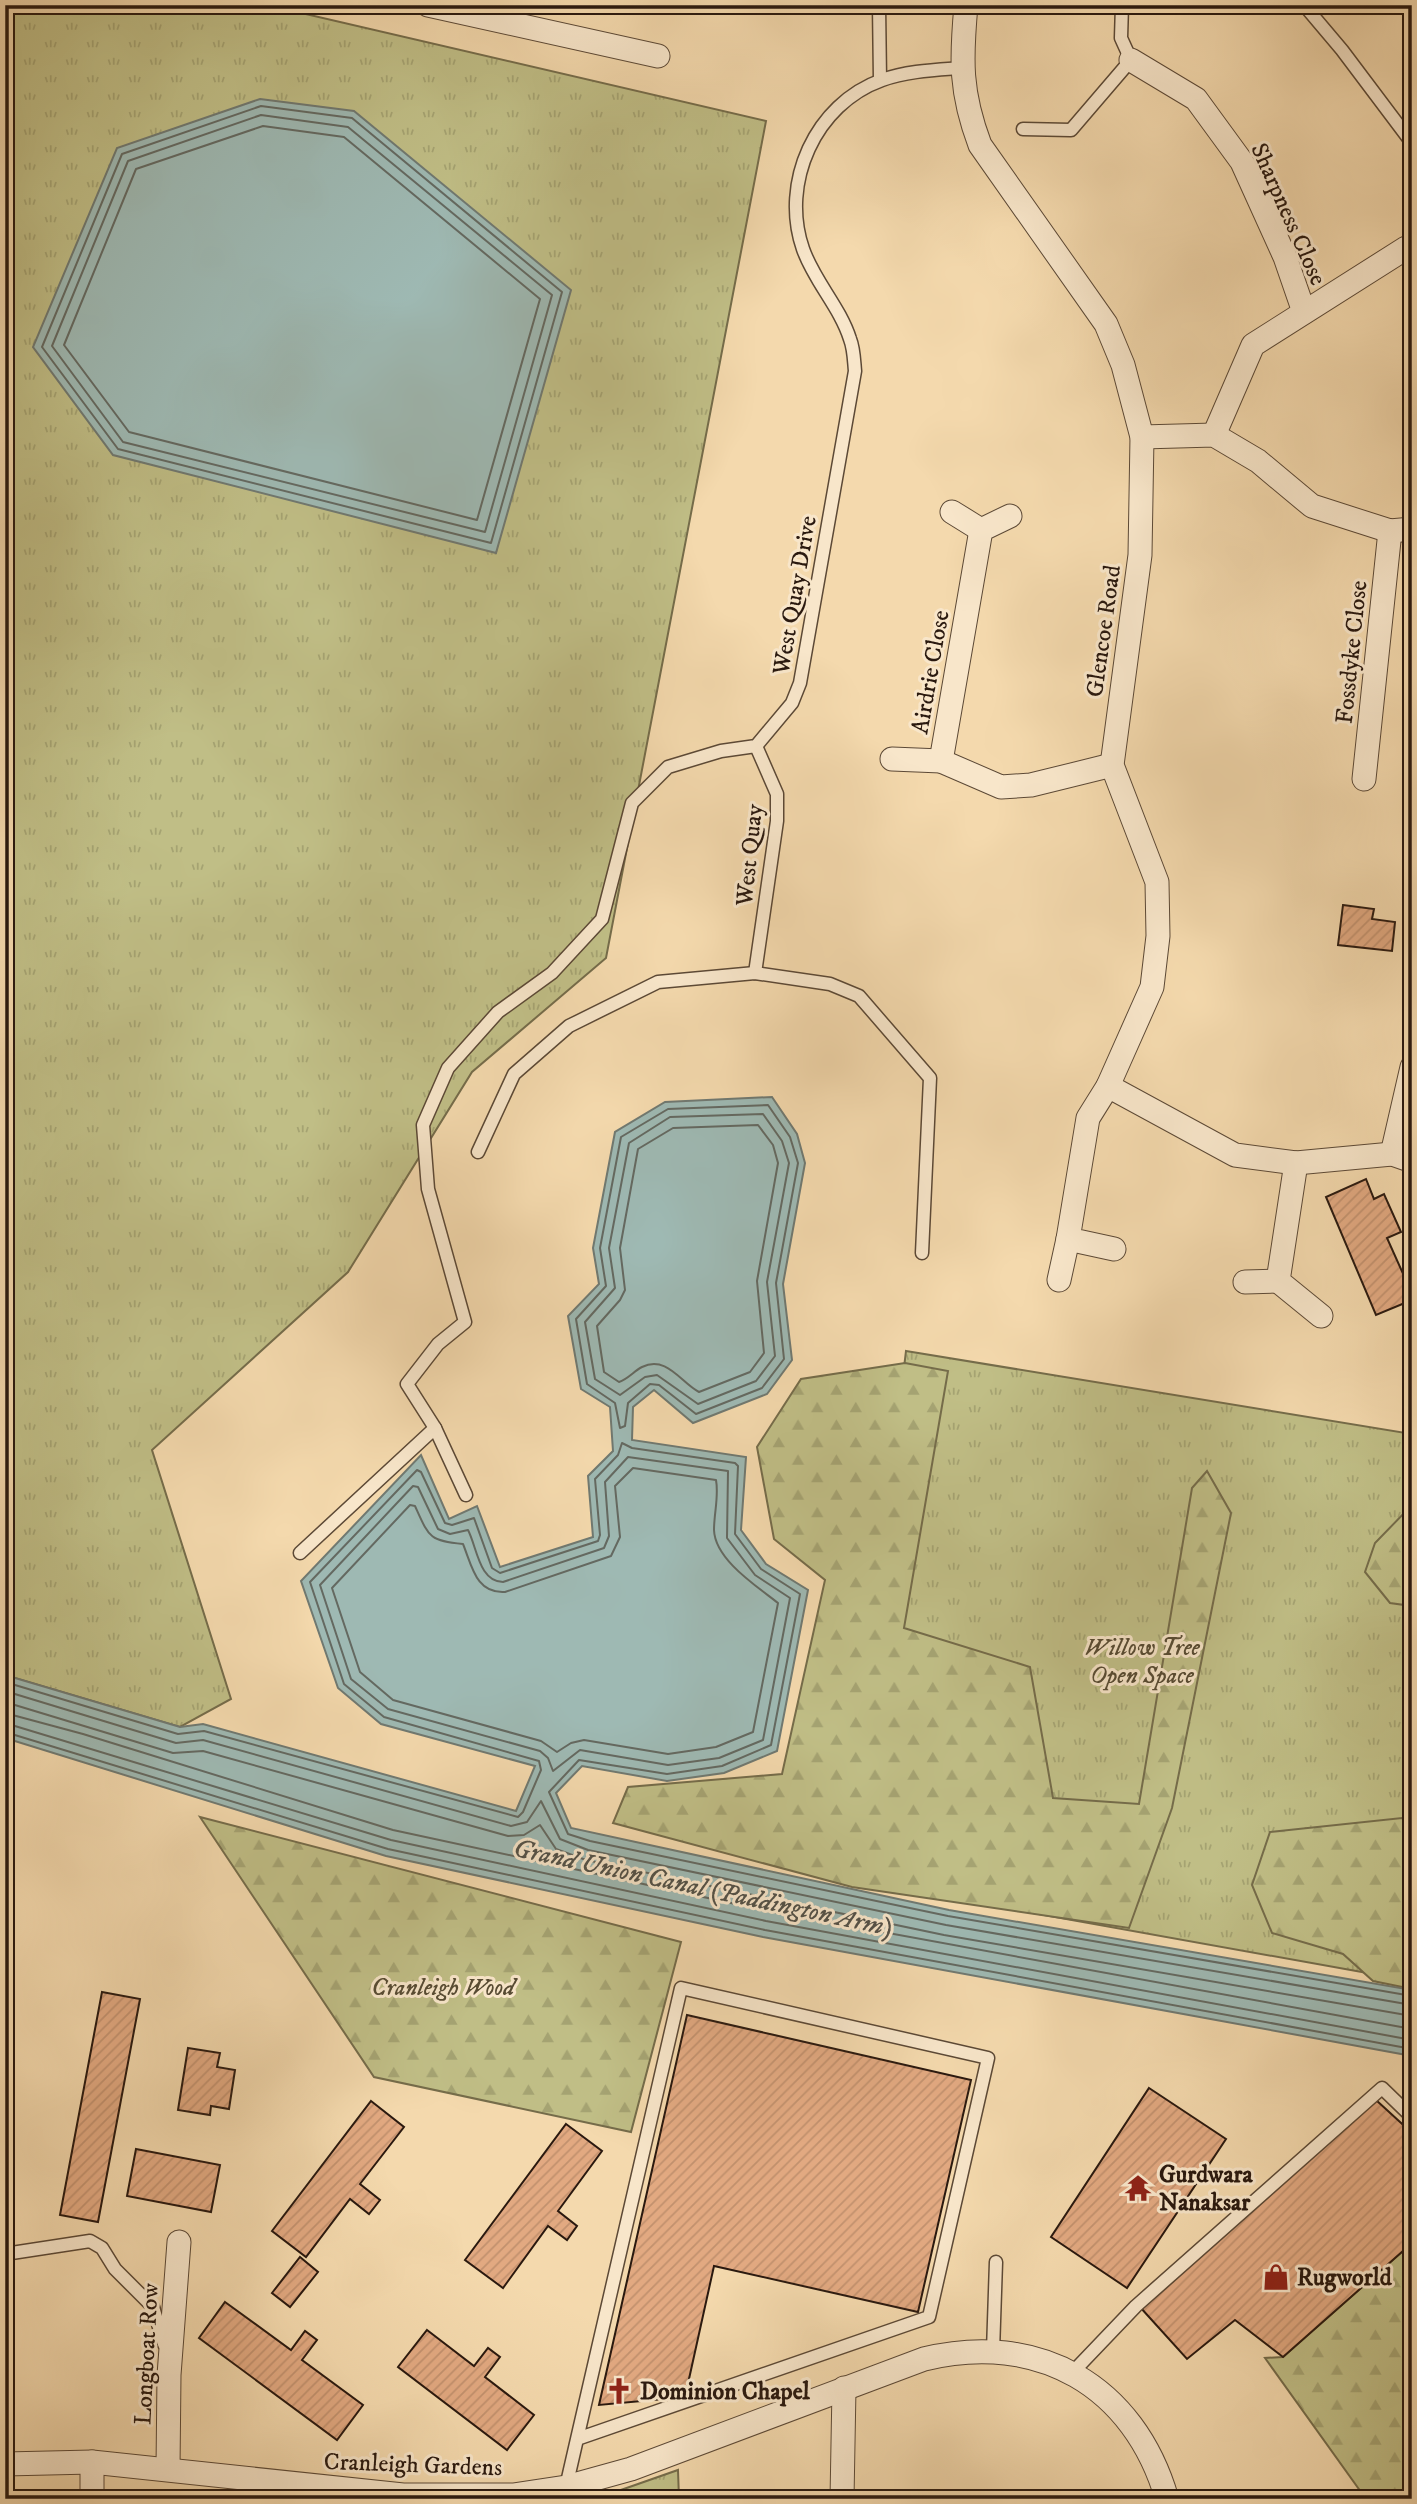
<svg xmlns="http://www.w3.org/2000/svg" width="1417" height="2504" font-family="'IM FELL DW Pica',serif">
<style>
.grass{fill:url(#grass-tufts);stroke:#756c4a;stroke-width:2}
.forest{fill:url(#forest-firs);stroke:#756c4a;stroke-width:2}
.water{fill:#9eb9b3;stroke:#707971;stroke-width:2}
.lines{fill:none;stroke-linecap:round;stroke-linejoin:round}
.shore{stroke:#646961;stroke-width:2}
.building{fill:url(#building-hatch);stroke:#2a190f;stroke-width:2}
.lane-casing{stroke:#5c4936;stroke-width:15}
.street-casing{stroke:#5c4936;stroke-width:25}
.lane{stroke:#f8e6ca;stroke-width:12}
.street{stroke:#f8e6ca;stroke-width:23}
.labels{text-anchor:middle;stroke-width:6;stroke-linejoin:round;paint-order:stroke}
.street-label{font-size:24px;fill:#2a190f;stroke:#f8e6ca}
.park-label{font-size:24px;font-style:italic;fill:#574b33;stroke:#f8e6ca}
.poi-label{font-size:24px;font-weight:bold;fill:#2a190f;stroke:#f8e6ca;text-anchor:start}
.water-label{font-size:26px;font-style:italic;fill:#535148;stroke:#f8e6ca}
</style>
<defs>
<pattern id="grass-tufts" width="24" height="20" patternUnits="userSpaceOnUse" patternTransform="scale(1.75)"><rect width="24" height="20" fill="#c0be86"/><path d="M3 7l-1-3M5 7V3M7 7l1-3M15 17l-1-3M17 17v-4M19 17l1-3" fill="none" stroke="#a5a372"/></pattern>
<pattern id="forest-firs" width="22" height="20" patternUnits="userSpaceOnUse" patternTransform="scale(1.75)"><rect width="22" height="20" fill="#c0be86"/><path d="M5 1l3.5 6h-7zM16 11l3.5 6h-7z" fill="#a5a372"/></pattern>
<pattern id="building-hatch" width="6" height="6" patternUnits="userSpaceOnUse" patternTransform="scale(1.75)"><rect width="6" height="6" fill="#e2a981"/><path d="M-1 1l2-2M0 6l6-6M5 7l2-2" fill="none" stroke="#c2916e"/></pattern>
</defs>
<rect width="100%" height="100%" fill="#f4d9ad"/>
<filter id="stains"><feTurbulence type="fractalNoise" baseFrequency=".00286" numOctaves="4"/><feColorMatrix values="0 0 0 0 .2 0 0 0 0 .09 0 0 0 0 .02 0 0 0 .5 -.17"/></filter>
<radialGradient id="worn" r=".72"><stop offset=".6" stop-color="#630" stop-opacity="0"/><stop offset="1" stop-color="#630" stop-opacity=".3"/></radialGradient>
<!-- grass -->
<g class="grass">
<polygon points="5,5 267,5 766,121 606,958 472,1072 348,1272 152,1450 231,1699 180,1727 5,1675"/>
<polygon points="906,1351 1412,1434 1412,1981 843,1879"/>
<polygon points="678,2470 679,2499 595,2499 598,2498"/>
</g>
<!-- forest -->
<g class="forest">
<polygon points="905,1363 948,1371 904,1628 1030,1667 1053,1798 1139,1804 1192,1488 1207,1471 1231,1513 1172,1808 1129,1928 852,1887 613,1823 628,1787 782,1774 825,1580 774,1539 757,1447 801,1379"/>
<polygon points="1412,1505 1412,1606 1390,1603 1365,1572 1375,1543"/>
<polygon points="200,1817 681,1942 631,2132 374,2077"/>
<polygon points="1402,1818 1412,1828 1412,1989 1373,1981 1343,1954 1272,1933 1252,1885 1270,1832"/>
<polygon points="1412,2243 1412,2499 1366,2499 1265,2358 1283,2357"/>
</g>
<!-- water -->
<g class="water">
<polygon points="260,99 354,111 571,290 496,553 113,455 33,347 117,148"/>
<polygon points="772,1097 797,1134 805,1163 783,1284 792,1360 767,1394 693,1423 654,1390 633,1407 632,1440 746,1457 741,1530 766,1564 808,1590 777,1751 724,1773 667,1781 582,1766 556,1793 571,1828 949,1910 1412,1990 1412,2056 763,1937 386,1856 5,1738 5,1675 180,1727 203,1724 516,1811 535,1766 381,1724 338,1688 301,1581 421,1455 449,1519 477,1506 500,1567 593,1537 588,1476 613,1451 610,1407 581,1389 568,1316 599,1284 593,1248 615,1132 665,1102"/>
</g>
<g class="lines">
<!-- shore -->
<g class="shore">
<polygon points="261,106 352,118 562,292 491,543 118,449 42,347 122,154"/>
<polygon points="261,115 348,127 552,295 485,532 123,442 52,346 128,161"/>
<polygon points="263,126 344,137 540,299 477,520 129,432 64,345 136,169"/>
<polygon points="768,1105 790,1137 798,1163 776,1283 784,1359 762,1388 696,1414 659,1385 650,1384 628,1403 625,1426 620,1428 615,1403 587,1384 576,1319 606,1286 600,1248 621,1137 668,1109"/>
<polygon points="763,1114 782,1141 789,1163 767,1282 775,1356 756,1381 698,1404 657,1375 645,1377 620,1395 595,1379 585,1322 615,1288 609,1248 629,1143 670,1117"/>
<path d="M758 1125 773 1145 778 1163 757 1281 764 1353 750 1372 699 1392C681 1383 667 1355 642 1367 634 1371 628 1379 619 1382L604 1372 597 1326 620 1300 625 1290 620 1248 638 1149 673 1128Z"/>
<path d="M628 1457 728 1471 727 1538 755 1575 790 1598 763 1740 719 1758 668 1765 580 1750 553 1771 548 1758 540 1751 388 1709 351 1679 320 1585 413 1486 418 1487 438 1529 450 1534 468 1530C477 1547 479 1582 503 1582L604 1548 609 1536 605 1482Z"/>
<path d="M633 1468 716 1480C719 1496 714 1513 714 1530 715 1560 758 1587 778 1603L753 1732 716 1747 668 1754 584 1740 571 1743 557 1752 541 1741 393 1700 360 1672 332 1588 410 1505 415 1506C429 1537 429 1541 463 1544 472 1566 476 1594 505 1592L611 1556 620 1537 615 1486Z"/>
<polyline points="5,1682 178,1734 204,1731 518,1817 523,1812 541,1770 539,1761 384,1717 344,1684 310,1582 417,1470 421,1472 445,1523 452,1525 474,1518 492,1568 500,1573 598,1541 600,1535 595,1479 618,1455 622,1443 632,1448 735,1463 738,1466 735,1534 761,1569 800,1594 771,1745 722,1766 667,1774 579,1760 549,1792 568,1834 590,1841 948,1916 1412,1996"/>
<polyline points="5,1691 176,1743 203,1740 511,1826 527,1822 541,1801 560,1839 588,1850 946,1925 1412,2005"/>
<polyline points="5,1702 173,1753 203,1751 508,1836 524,1835 540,1825 556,1849 586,1860 944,1935 1412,2016"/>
<polyline points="5,1713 83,1734 393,1830 768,1911 1412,2029"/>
<polyline points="5,1723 391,1840 766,1921 1412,2040"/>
<polyline points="5,1732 388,1849 765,1930 1412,2049"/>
</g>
</g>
<!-- building -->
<g class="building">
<polygon points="1343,905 1374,909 1372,919 1395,922 1392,951 1338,945"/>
<polygon points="1366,1179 1374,1199 1384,1194 1401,1232 1387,1238 1409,1287 1412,1286 1412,1300 1376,1315 1326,1197"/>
<polygon points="102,1992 140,1999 98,2222 60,2215"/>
<polygon points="687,2015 971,2080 918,2312 714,2266 685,2397 599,2405"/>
<polygon points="188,2048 220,2053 217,2067 235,2070 229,2109 211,2106 210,2115 178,2110"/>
<polygon points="1149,2088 1226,2139 1127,2288 1051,2237"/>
<polygon points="1376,2100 1412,2133 1412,2243 1283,2357 1235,2320 1187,2359 1140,2307"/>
<polygon points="371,2101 404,2127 360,2184 380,2200 369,2214 350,2199 306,2257 272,2231"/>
<polygon points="566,2124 602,2151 558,2211 577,2226 567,2240 548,2226 503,2288 465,2260"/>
<polygon points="136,2149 220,2165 211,2212 127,2196"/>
<polygon points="300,2257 318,2272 290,2307 272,2293"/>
<polygon points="225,2302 291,2350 305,2331 317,2340 302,2360 363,2405 337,2440 199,2338"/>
<polygon points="427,2330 474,2366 488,2348 500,2357 485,2377 534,2415 507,2450 398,2367"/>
</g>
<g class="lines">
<defs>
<g id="lane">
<polyline points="879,5 880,80"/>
<polyline points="1304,5 1342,50 1412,143"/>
<polyline points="1023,129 1071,130 1131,60 1121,38 1122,5"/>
<polyline points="755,973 777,821 777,794 756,746"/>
<polyline points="478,1152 514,1074 569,1026 658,982 755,973 830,984 859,996 930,1078 922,1253"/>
<polyline points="435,1428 466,1495"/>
<path d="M300 1553 435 1428 407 1384 438 1344 465 1322 428 1189 423 1125 448 1068 498 1012 552 973 602 919 632 803 668 767 721 751 756 746 792 703 800 683 855 371C854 361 854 349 850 339 840 307 814 281 803 249 780 183 815 104 882 80 907 71 934 70 961 68"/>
<polyline points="5,2254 90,2241 102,2248 115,2269 153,2307 164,2344"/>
<polyline points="993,2351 996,2262"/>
<polyline points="1072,2373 1136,2306 1382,2088 1412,2117"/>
<polyline points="566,2487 577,2439 681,1988 988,2058 929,2317 577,2439"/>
</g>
<g id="street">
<polyline points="428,5 658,56"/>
<path d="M966 5C961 60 960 92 980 145L1106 324 1123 365 1142 437 1140 555 1112 765 1157 882 1158 936 1152 987 1108 1086 1088 1118 1068 1239 1114 1249"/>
<polyline points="1131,60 1196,99 1242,162 1285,257 1304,312"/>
<polyline points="1214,435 1253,345 1406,248"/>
<polyline points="1142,437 1214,435 1258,461 1312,506 1390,531 1412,529"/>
<polyline points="952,512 981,530"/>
<polyline points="1010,516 981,530 941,761 1001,787 1031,785 1112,765"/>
<polyline points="892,759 941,761"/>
<polyline points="1364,779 1390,531"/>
<polyline points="1108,1086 1235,1155 1296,1163 1392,1154 1412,1161"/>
<polyline points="1392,1154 1412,1067"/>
<polyline points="1296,1163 1278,1281 1321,1316"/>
<polyline points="1059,1280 1068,1239"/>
<polyline points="1245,1282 1278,1281"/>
<path d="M5 2464 92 2462 403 2495H513L566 2487 631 2469 924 2359C1038 2331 1134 2385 1167 2499"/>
<polyline points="168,2468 169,2375 179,2242"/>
<polyline points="92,2499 92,2462"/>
<polyline points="842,2499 844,2388"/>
</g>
</defs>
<!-- lane casing -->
<use href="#lane" class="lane-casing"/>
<!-- street casing -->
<use href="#street" class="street-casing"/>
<!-- lane -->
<use href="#lane" class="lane"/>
<!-- street -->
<use href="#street" class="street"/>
</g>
<!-- icons -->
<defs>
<symbol id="temple-bare" viewBox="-9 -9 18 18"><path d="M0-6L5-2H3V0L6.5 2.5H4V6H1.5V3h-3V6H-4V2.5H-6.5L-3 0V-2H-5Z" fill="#8f2418" stroke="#f8e6ca" stroke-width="2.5" paint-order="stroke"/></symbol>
<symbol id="shop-bare" viewBox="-9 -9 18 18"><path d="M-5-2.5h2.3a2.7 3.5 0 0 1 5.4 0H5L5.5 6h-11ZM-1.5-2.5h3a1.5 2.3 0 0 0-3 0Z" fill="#8f2418" stroke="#f8e6ca" stroke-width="2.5" paint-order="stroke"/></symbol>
<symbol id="church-bare" viewBox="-9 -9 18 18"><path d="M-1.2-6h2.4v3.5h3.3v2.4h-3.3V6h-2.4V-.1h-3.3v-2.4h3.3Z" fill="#8f2418" stroke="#f8e6ca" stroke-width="2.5" paint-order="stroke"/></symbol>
</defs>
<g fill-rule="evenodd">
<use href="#temple-bare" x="1119" y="2169" width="38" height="38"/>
<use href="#shop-bare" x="1257" y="2258" width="38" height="38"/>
<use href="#church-bare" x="600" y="2372" width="38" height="38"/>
</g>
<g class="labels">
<!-- street labels -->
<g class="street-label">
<text transform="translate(1289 214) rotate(66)" y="8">Sharpness Close</text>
<text transform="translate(794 595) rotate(-80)" y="8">West Quay Drive</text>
<text transform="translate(1103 631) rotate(-82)" y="8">Glencoe Road</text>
<text transform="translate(1351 652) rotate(-84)" y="8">Fossdyke Close</text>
<text transform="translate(930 672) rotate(-80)" y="8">Airdrie Close</text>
<text transform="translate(749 855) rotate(-84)" y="8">West Quay</text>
<text transform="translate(146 2354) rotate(-87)" y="8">Longboat Row</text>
<text transform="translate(413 2464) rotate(2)" y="8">Cranleigh Gardens</text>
</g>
<!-- park labels -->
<g class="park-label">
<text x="1142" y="1655">Willow Tree<tspan x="1142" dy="28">Open Space</tspan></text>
<text x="443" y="1995">Cranleigh Wood</text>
</g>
<!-- poi labels -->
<g class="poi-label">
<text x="1159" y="2182">Gurdwara<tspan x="1159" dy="28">Nanaksar</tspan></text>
<text x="1297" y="2285">Rugworld</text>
<text x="640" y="2399">Dominion Chapel</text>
</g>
<!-- water labels -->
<g class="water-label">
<text transform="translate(703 1887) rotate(12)" y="9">Grand Union Canal (Paddington Arm)</text>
</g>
</g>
<!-- margin -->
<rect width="1417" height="2504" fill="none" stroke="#f4d9ad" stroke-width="28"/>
<rect x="7" y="7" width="1403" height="2490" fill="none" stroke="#2a190f" stroke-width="3.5"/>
<rect x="14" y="14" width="1389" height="2476" fill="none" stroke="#2a190f" stroke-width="2"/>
<rect width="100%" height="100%" filter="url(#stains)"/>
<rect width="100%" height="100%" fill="url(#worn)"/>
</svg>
